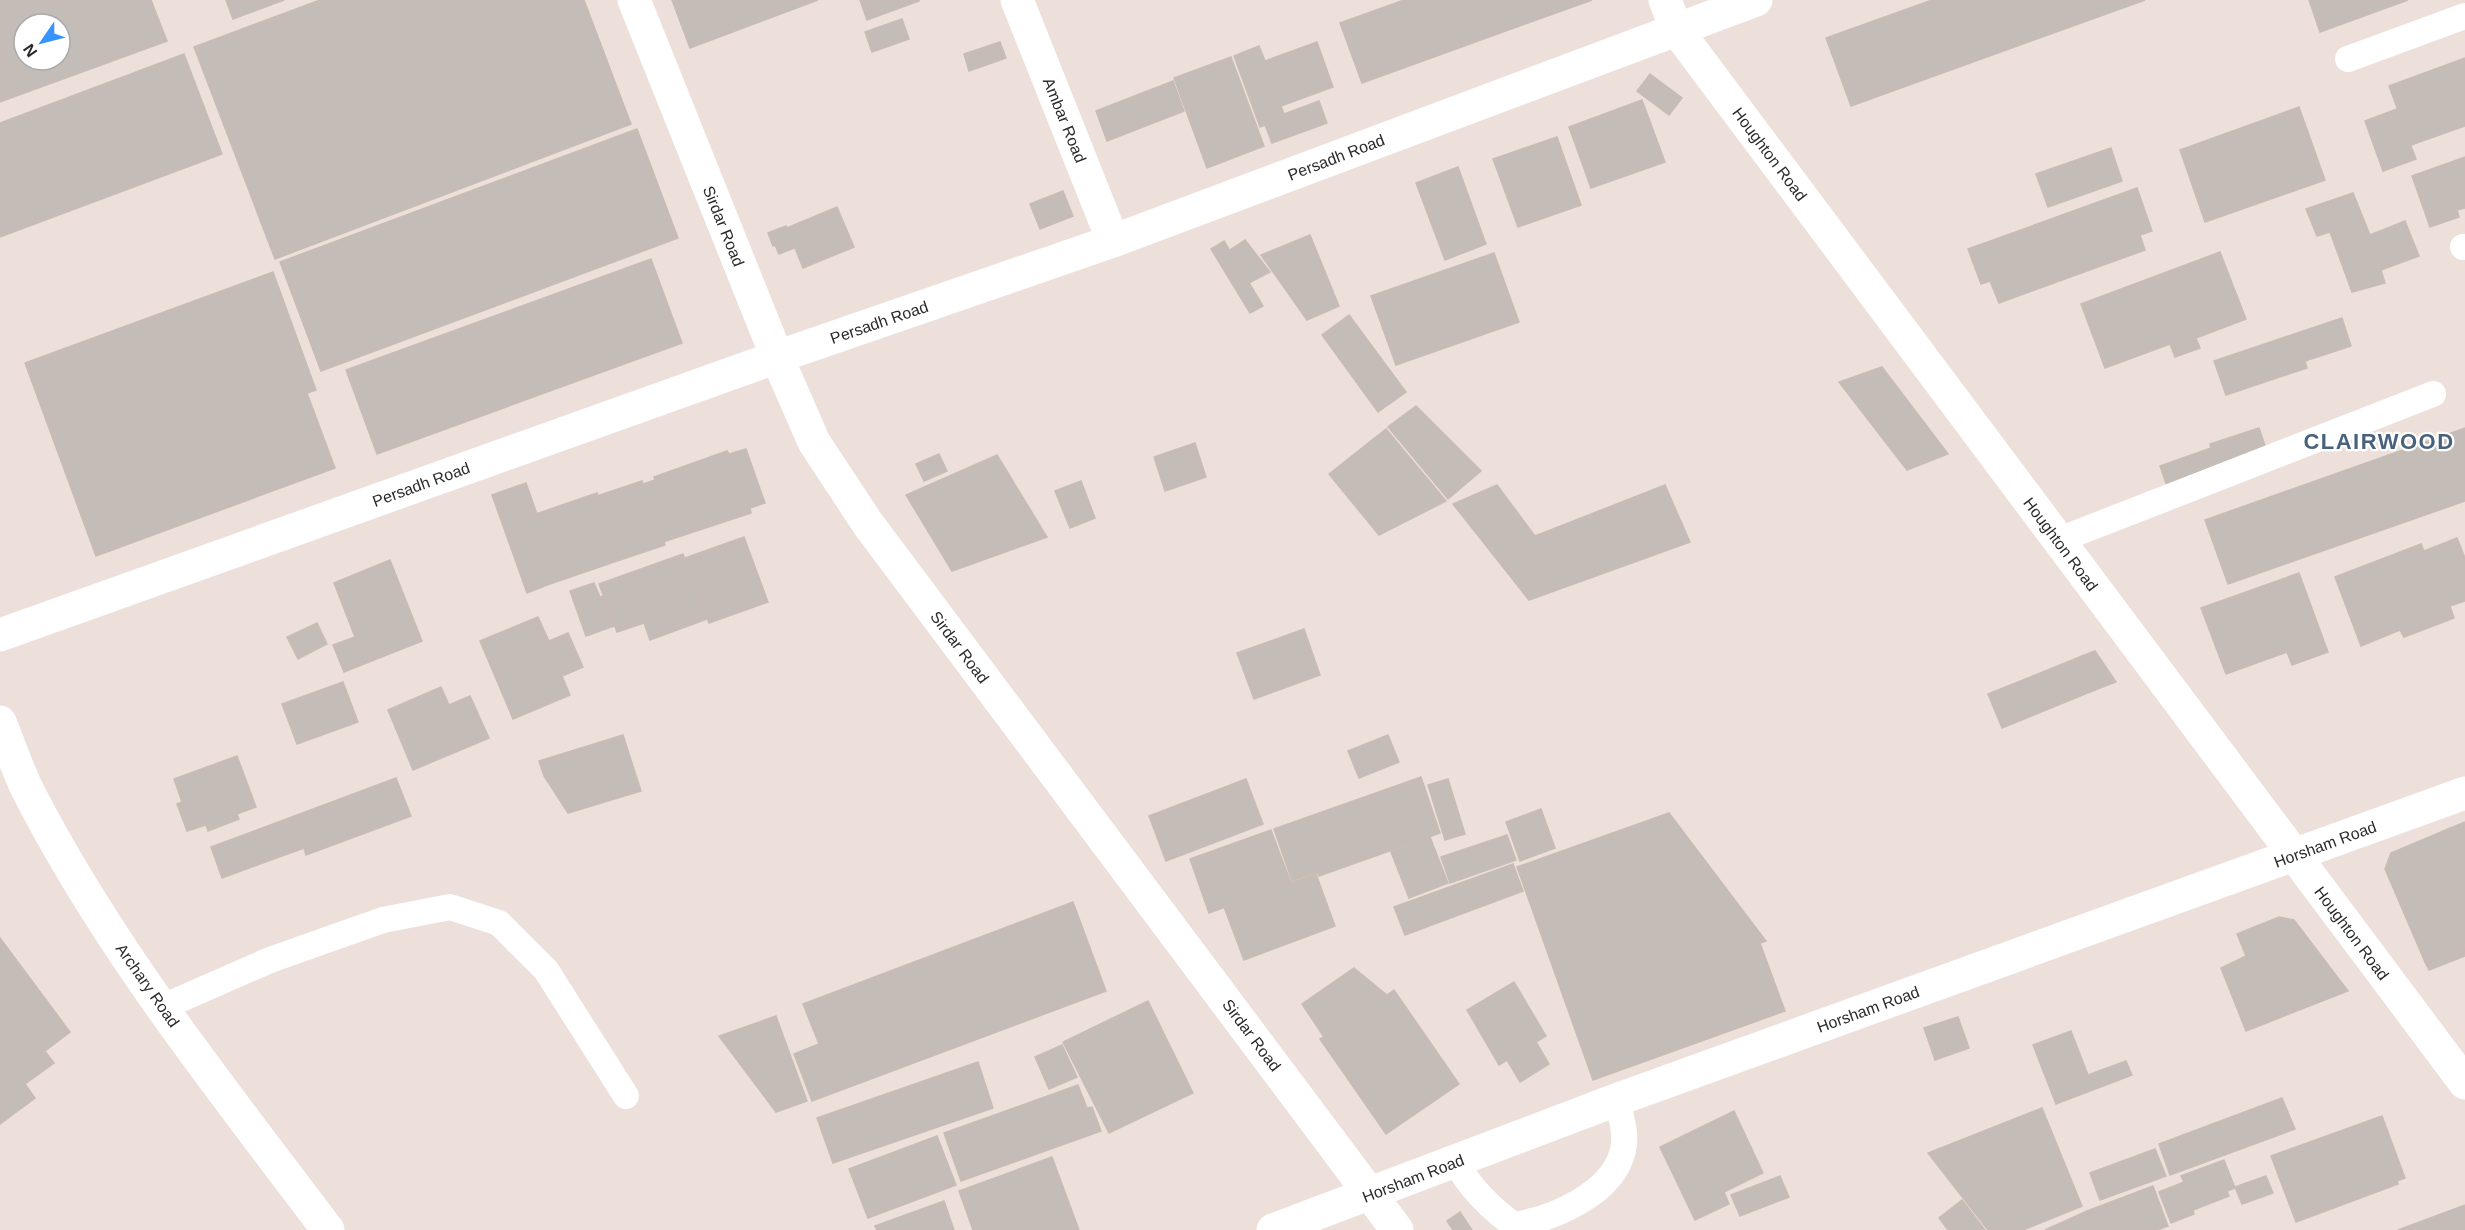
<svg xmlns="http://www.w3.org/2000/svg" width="2465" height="1230" font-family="Helvetica,sans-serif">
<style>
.building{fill:#c4bcb7;stroke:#c8bcb5;stroke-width:1.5;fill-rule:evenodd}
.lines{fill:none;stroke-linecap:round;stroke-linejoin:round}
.lane{stroke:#fff;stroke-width:26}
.street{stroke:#fff;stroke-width:33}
.secondary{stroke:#fff;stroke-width:33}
.labels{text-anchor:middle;stroke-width:4.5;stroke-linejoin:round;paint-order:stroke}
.street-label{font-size:16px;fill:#2a2a2a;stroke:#fff}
.district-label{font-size:22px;font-weight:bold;letter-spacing:1.5px;fill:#48617c;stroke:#fff}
</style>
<rect width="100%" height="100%" fill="#ede0db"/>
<!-- building -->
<g class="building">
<path d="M0 0H151L167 41 0 102ZM24 24H60V60H24Z"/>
<polygon points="226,0 284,0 233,19"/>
<polygon points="320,0 584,0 631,124 275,259 194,47"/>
<polygon points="672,0 818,0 690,48"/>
<polygon points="860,0 919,0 919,1 867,20"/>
<polygon points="1404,0 1592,0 1362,83 1340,23"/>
<polygon points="1932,0 2145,0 1851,106 1826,38"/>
<polygon points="2309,0 2408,0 2320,32"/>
<polygon points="902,19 909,39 872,52 865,32"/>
<polygon points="1000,42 1006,58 969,71 964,54"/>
<polygon points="1317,42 1333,87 1281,106 1284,114 1319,101 1327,123 1272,143 1265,125 1260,127 1234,56 1259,46 1265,61"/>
<polygon points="184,54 222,154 0,237 0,123"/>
<polygon points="1231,57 1264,146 1207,168 1174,78"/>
<polygon points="2465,58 2465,126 2411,145 2389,86"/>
<polygon points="1650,74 1682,98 1669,115 1637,91"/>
<polygon points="1173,81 1184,111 1107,141 1096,111"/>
<polygon points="1642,100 1665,162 1591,188 1569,127"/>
<polygon points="2299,107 2325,180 2205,222 2180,150"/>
<polygon points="2397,109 2416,159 2383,171 2365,121"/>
<polygon points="637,129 678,238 321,371 280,262"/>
<polygon points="1557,137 1581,205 1518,227 1493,159"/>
<polygon points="2111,148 2122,181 2048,207 2036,174"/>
<polygon points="2465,157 2465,208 2457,210 2459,217 2430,227 2412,176"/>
<polygon points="1458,167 1486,244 1445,260 1416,183"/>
<polygon points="2137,188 2152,231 2140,235 2145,250 1999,303 1990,281 1981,284 1968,249"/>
<polygon points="1063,191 1073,216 1040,229 1030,204"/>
<polygon points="2353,193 2370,235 2405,221 2419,256 2381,270 2385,283 2352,292 2330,232 2317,236 2306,209"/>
<polygon points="837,207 854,247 803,268 787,228"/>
<polygon points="786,226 794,248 779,254 775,245 773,246 768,233"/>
<polygon points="1310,235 1339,306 1307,320 1261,255"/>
<polygon points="1245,240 1270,272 1249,283 1230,250"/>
<polygon points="1224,241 1263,306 1250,313 1211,249"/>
<polygon points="2220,252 2246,319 2196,338 2200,348 2175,357 2170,344 2105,368 2081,304"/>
<polygon points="1494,253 1519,322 1396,365 1371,296"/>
<polygon points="651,259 682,343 377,454 346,370"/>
<polygon points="273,272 316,390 307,393 335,468 96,556 25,363"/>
<polygon points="1349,315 1406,392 1378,412 1322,335"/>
<polygon points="2342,318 2351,346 2305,361 2307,368 2226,395 2214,361"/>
<polygon points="1882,367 1948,454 1907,470 1839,382"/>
<polygon points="1416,406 1481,471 1448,499 1388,427"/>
<polygon points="2259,428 2269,457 2169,492 2160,466 2211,448 2210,444"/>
<polygon points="2465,428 2465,501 2228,584 2205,520"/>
<polygon points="1386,429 1446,501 1379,535 1329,474"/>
<polygon points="1195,443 1206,477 1165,491 1154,457"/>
<polygon points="746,449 765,503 750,508 751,513 663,542 643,484 655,480 654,477 727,451 729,454"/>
<polygon points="939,454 947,471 924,481 916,464"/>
<polygon points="997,455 1047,537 952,571 906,495"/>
<polygon points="642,481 665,545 620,560 597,496"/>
<polygon points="1081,481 1095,518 1070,528 1055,491"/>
<polygon points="526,483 537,514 524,518 547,585 527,593 492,495"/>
<polygon points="1497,485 1535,536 1665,485 1690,542 1529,600 1453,504"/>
<polygon points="597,493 620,560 547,585 524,518"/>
<polygon points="744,537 768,602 709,623 685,558"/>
<polygon points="2457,538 2465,558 2465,601 2450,606 2454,618 2404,637 2400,630 2361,646 2335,577 2421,544 2424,551"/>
<polygon points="683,554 707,619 650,640 644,623 617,632 599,584"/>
<polygon points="390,560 422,641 344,672 333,645 355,637 334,583"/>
<polygon points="2299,573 2328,652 2292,665 2287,652 2226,674 2201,608"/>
<polygon points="594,583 600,597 603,596 614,626 586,636 570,591"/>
<polygon points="538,617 549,641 568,633 583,667 562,676 570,695 513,719 480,641"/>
<polygon points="317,623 327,644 298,659 287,637"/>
<polygon points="1304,629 1320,675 1254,699 1237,653"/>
<polygon points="2095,651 2116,682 2095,690 2082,656"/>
<polygon points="2082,656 2095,690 2046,710 2033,676"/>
<polygon points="2033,676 2046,710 2002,728 1988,694"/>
<polygon points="343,682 358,722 297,744 282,704"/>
<polygon points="441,687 449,705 470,696 489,738 413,770 388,710"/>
<polygon points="623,735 641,791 568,813 544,776 539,761"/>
<polygon points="1388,735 1399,762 1359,778 1348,751"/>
<polygon points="237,756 256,807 237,814 239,819 208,831 206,825 187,831 177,804 182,802 174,779"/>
<polygon points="1421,777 1440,833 1319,876 1317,872 1292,881 1274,829"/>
<polygon points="396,778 411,816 306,855 304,848 222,878 211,847"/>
<polygon points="1246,779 1263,824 1166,861 1149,816"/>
<polygon points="1448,779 1465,834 1445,840 1428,785"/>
<polygon points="1541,809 1555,848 1520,861 1506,822"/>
<polygon points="1669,813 1766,941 1760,943 1785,1011 1593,1080 1517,867"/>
<polygon points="2465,822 2465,853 2459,855 2448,829"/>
<polygon points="2448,829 2459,855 2465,853 2465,945 2425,962 2385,869 2391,853"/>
<polygon points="1271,830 1291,883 1209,913 1190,859"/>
<polygon points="1507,835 1516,860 1450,883 1441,857"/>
<polygon points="1430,837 1448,883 1409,898 1391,852"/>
<polygon points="1513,864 1523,891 1405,935 1394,907"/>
<polygon points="1316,874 1335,926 1244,960 1224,907"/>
<polygon points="1073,902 1106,991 812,1101 794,1054 819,1044 803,1004"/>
<polygon points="2279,917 2294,920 2348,991 2246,1031 2221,968 2246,956 2237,934"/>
<polygon points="0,938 70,1032 45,1051 54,1063 25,1084 35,1098 0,1124"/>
<polygon points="2465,945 2465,956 2429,970 2425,962"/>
<polygon points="1354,968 1387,995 1394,990 1459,1084 1386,1134 1320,1039 1324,1037 1302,1004"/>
<polygon points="1514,982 1546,1036 1536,1042 1549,1064 1520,1082 1507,1060 1499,1065 1467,1010"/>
<polygon points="1148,1001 1193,1093 1109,1133 1063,1042"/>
<polygon points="776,1016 807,1101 776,1112 719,1036"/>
<polygon points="1958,1017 1969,1048 1935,1060 1924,1028"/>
<polygon points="2071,1031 2088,1075 2126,1061 2132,1075 2056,1104 2033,1045"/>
<polygon points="1062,1045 1077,1077 1049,1089 1035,1057"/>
<polygon points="978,1062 993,1108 833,1163 817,1118"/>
<polygon points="1078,1085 1087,1108 1092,1107 1101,1131 961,1181 944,1133"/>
<polygon points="2282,1098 2295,1129 2170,1175 2159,1144"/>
<polygon points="2042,1108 2082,1206 2023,1230 1988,1230 1928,1153"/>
<polygon points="1734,1111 1763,1173 1724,1192 1729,1204 1695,1220 1660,1147"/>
<polygon points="2382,1116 2405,1178 2397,1181 2398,1184 2296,1222 2271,1156"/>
<polygon points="937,1136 956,1185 868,1218 849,1169"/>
<polygon points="2155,1149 2166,1176 2100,1200 2090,1173"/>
<polygon points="1052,1157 1079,1230 973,1230 959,1191"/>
<polygon points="2224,1160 2235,1188 2227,1191 2229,1196 2193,1210 2194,1214 2171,1223 2159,1192 2184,1182 2181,1176"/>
<polygon points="1780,1176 1789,1197 1740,1216 1731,1195"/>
<polygon points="2266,1176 2273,1193 2242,1204 2235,1187"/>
<polygon points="2153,1186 2168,1226 2157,1230 2094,1230 2087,1211"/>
<polygon points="1962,1200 1985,1230 1948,1230 1939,1218"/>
<polygon points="944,1201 954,1230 877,1230 875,1226"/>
<polygon points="2465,1205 2465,1230 2398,1230"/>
<polygon points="2087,1211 2094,1230 2045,1230"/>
<polygon points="1460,1212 1472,1230 1453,1230 1447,1221"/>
</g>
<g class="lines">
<!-- lane -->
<g class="lane">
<polyline points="2348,59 2465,16"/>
<polyline points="2463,247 2465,247"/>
<polyline points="2059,540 2433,394"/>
<polyline points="163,1007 270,960 383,920 450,907 499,923 546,970 626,1096"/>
<path d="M1455 1161C1470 1188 1490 1208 1514 1225 1553 1219 1614 1193 1623 1150 1627 1134 1621 1116 1616 1100"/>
</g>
<!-- street -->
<g class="street">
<polyline points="634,0 777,357 814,442 868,524 1397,1230"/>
<polyline points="1017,0 1113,241"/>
<polyline points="1665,0 1676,29 2465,1083"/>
<polyline points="0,635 777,357 1113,241 1756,0"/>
<polyline points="1273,1230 1616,1100 2465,793"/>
</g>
<!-- secondary -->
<path class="secondary" d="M0 722C9 744 17 768 27 789 108 948 221 1088 328 1230"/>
</g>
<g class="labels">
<!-- street labels -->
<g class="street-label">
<text transform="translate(1065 120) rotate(68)" y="6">Ambar Road</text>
<text transform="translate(1770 154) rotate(53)" y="6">Houghton Road</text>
<text transform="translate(1336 157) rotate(-21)" y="6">Persadh Road</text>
<text transform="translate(724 226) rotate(68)" y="6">Sirdar Road</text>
<text transform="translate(879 322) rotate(-19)" y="6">Persadh Road</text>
<text transform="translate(421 484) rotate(-20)" y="6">Persadh Road</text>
<text transform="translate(2061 544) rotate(53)" y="6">Houghton Road</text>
<text transform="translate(960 647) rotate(53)" y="6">Sirdar Road</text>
<text transform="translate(2325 844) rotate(-20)" y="6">Horsham Road</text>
<text transform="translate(2352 933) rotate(53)" y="6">Houghton Road</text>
<text transform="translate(148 985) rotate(55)" y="6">Archary Road</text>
<text transform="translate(1868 1009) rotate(-20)" y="6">Horsham Road</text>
<text transform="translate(1252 1035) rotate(53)" y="6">Sirdar Road</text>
<text transform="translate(1413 1178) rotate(-21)" y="6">Horsham Road</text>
</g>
<!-- district labels -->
<g class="district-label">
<text x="2379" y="449">CLAIRWOOD</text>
</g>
</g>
<!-- north arrow -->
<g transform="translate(42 42) rotate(235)"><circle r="28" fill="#ffffff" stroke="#aaaaaa" stroke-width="1.5"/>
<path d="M0-4.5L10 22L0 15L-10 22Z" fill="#3694ff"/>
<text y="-9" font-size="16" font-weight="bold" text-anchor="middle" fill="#2a2a2a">N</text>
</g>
</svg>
